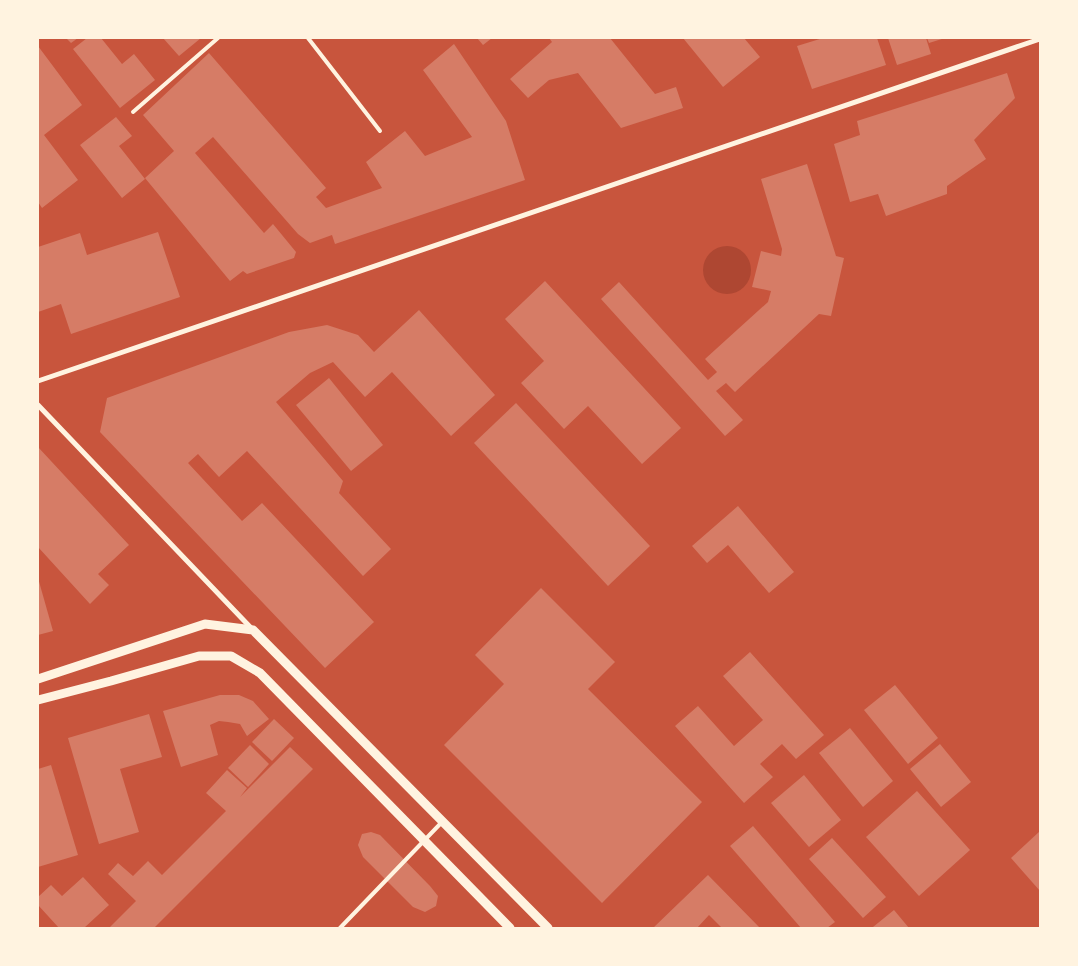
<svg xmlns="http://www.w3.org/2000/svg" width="1078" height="966" font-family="Lora,serif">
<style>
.green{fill:#ae4732}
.building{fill:#d67c66}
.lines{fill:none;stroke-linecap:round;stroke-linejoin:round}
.service{stroke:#fff3e0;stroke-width:4}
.minor{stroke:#fff3e0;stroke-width:5}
.tertiary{stroke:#fff3e0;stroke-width:9}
</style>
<rect width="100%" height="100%" fill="#c8553d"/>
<!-- green -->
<circle class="green" cx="727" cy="270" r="24"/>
<!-- building -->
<g class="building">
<polygon points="66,38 78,38 71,43"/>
<polygon points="87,38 101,38 122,64 134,54 155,80 120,108 73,49"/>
<polygon points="163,38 201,38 179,56"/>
<polygon points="477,38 492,38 483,45"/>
<polygon points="549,38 610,38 655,94 676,87 683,108 621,128 578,73 549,80 528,98 510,79 552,42"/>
<polygon points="683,38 744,38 760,57 723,87"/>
<polygon points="823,38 877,38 886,65 812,89 797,46"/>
<polygon points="888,38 926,38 931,54 897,65"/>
<polygon points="927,38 945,38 929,43"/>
<polygon points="454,44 506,121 525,180 335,244 332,235 310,243 298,234 213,137 195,153 264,233 273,224 296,252 294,258 247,274 243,271 230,281 145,178 174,151 143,115 209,53 326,188 316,197 326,208 382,188 366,162 405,131 425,156 472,137 423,70"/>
<polygon points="38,46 82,105 44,135 78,180 42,208 38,202"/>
<polygon points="1007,73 1015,98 974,140 986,159 947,186 947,194 886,216 878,194 850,202 834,144 860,135 857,121"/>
<polygon points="116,117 132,136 119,146 145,179 122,198 80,145"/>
<polygon points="807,164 836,256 844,258 831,316 819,314 735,392 726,383 716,391 743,420 725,436 601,299 619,282 708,380 717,372 705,359 768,302 771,291 752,287 761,251 781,256 782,249 761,179"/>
<polygon points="158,232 180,297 71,334 61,304 38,312 38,247 80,233 87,255"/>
<polygon points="545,281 681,428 642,464 588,406 564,429 521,383 544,361 505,319"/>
<polygon points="419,310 495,395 451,436 392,372 365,397 333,362 310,373 276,402 343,481 339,493 391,549 363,576 247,451 219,477 198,454 188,463 242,521 262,503 374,622 325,668 100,432 107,398 289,332 327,325 358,335 374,352"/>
<polygon points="329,378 383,445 351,471 296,405"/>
<polygon points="516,403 650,546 608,586 474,443"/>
<polygon points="38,447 129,545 98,574 109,585 90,604 38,547"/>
<polygon points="738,506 794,572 769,593 728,545 707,563 692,546"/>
<polygon points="38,578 53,631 38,635"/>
<polygon points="541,588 615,662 588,689 702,802 602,903 444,745 504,684 475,655"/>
<polygon points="750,652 824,735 796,759 782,744 760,764 773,777 744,803 675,726 698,706 734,746 763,720 723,676"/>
<polygon points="895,685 938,738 908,764 864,710"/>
<polygon points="220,695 239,695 253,701 269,719 247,736 240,724 228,722 219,721 210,725 218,755 181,767 163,711"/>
<polygon points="149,714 162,757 120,769 139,832 99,844 68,738"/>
<polygon points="274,719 294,738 272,761 252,742"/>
<polygon points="850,728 893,781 863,807 819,753"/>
<polygon points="940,744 971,782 941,807 910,769"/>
<polygon points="250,745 269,764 248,787 228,768"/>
<polygon points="290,747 313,769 154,928 109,928 136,901 108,874 118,863 133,876 148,861 162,875 226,811 206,793 227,770 247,788 240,797"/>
<polygon points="51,765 78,855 38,867 38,769"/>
<polygon points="804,775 841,820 809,847 771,803"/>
<polygon points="917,791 970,850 919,896 866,837"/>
<polygon points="753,826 835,922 827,928 801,928 730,846"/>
<polygon points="1040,831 1040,891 1011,858"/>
<polygon points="371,832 380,835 430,886 438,896 436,906 425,912 413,907 363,857 358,845 362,834"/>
<polygon points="832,838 886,897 863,918 809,859"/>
<polygon points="708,875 760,928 722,928 709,915 697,928 653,928"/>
<polygon points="83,877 109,905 84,928 59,928 38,905 38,897 51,885 62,896"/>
<polygon points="894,910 909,928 875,928 873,927"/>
</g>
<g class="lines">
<!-- service -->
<g class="service">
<polyline points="308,38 380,131"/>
<polyline points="133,112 218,38"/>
<polyline points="340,928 442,822"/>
</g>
<!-- minor -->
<g class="minor">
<polyline points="38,381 1040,39"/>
<polyline points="38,405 253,630"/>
</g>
<!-- tertiary -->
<g class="tertiary">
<polyline points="38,679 205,624 253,630 548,928"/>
<polyline points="38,700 111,681 199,656 231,656 260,673 510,928"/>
</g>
</g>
<!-- border -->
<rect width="1078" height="966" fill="none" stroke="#fff3e0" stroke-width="78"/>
</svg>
